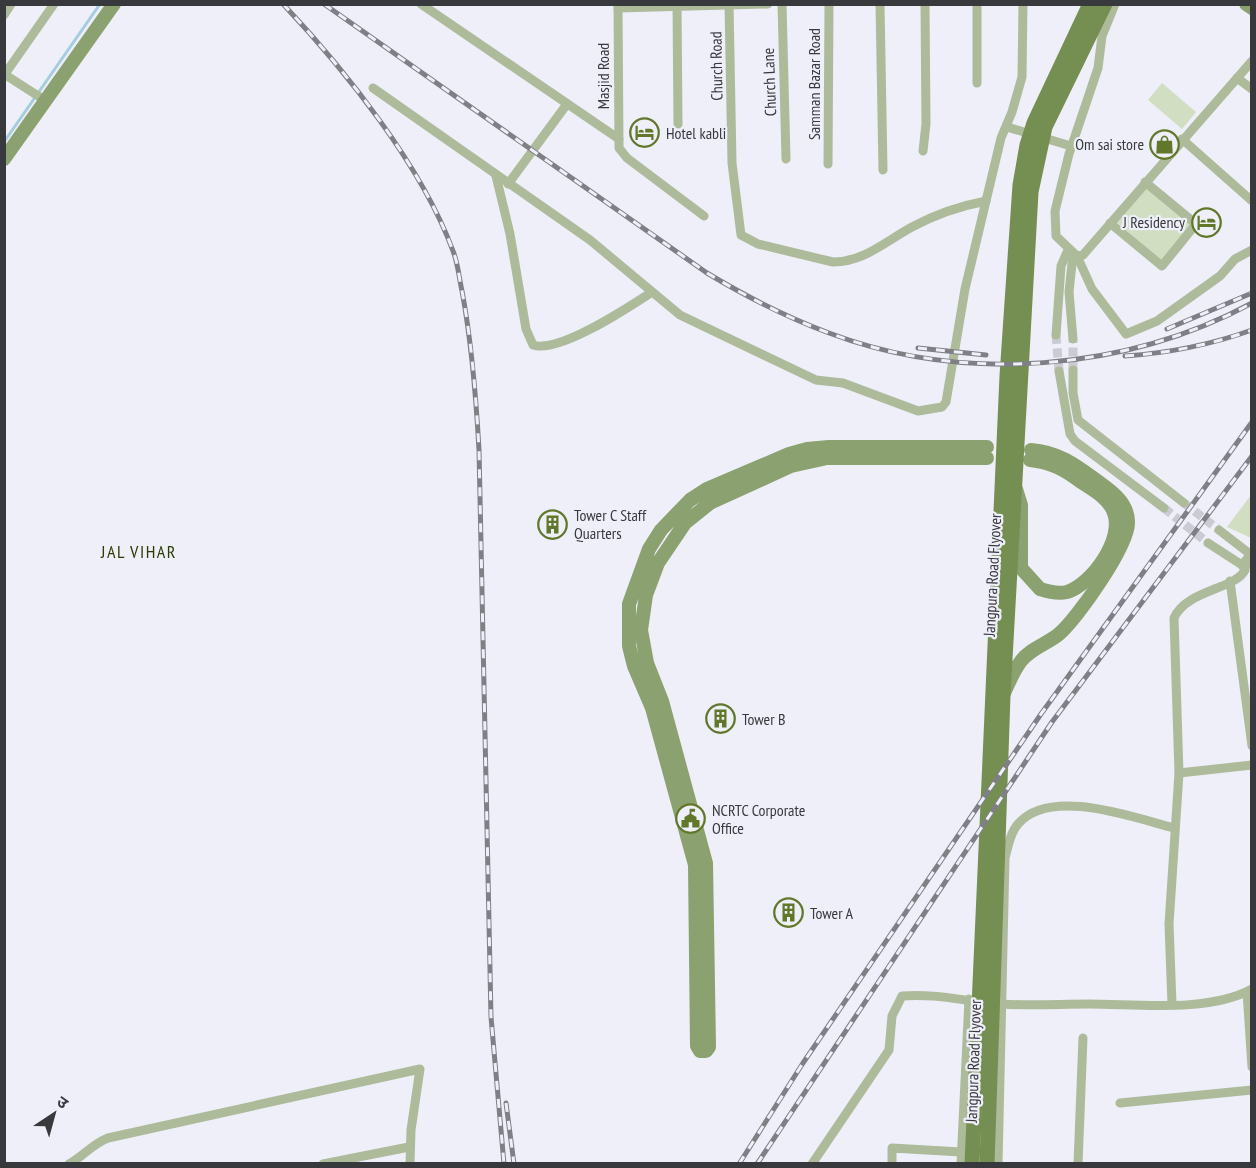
<svg xmlns="http://www.w3.org/2000/svg" width="1256" height="1168" font-family="'PT Sans Narrow','Noto Sans Devanagari',sans-serif">
<style>
.green{fill:#d1dec2}
.lines{fill:none;stroke-linecap:round;stroke-linejoin:round}
.stream{stroke:#a5cedc;stroke-width:3}
.street-tunnel{stroke:#cacbd3;stroke-width:9;stroke-dasharray:9 4.5;stroke-linecap:butt}
.street{stroke:#adbb9b;stroke-width:9}
.secondary{stroke:#8ca170;stroke-width:14}
.primary{stroke:#758e51;stroke-width:15}
.rail-casing{stroke:#7f8086;stroke-width:5}
.rail{stroke:#eeeff9;stroke-width:3;stroke-dasharray:9;stroke-linecap:butt}
.labels{text-anchor:middle;stroke-width:4.5;stroke-linejoin:round;paint-order:stroke}
.street-label{font-size:16px;fill:#38393d;stroke:#eeeff9}
.poi-label{font-size:16px;fill:#38393d;stroke:#eeeff9;text-anchor:start}
.neighbourhood-label{font-size:18px;letter-spacing:1.5px;fill:#2c3b01;stroke:#eeeff9}
</style>
<rect width="100%" height="100%" fill="#eeeff9"/>
<!-- green -->
<g class="green">
<polygon points="1162,83 1196,112 1182,129 1148,100"/>
<polygon points="1147,188 1191,225 1161,261 1117,222"/>
<polygon points="1251,495 1251,538 1227,527"/>
</g>
<g class="lines">
<!-- stream -->
<polyline class="stream" points="4,142 100,4"/>
<!-- street-tunnel -->
<g class="street-tunnel">
<polyline points="1056,335 1059,371"/>
<polyline points="1073,370 1073,339"/>
<polyline points="1184,503 1219,530"/>
<polyline points="1164,508 1208,543"/>
</g>
<!-- street -->
<g class="street">
<polyline points="421,4 619,139"/>
<polyline points="618,4 619,148 627,158 704,216"/>
<polyline points="677,4 678,124"/>
<path d="M729 4 732 163 741 235 758 244 833 262C864 262 886 241 912 227 936 214 960 206 986 201"/>
<polyline points="782,4 786,159"/>
<polyline points="880,4 883,170"/>
<polyline points="1115,4 1102,36 1098,68 1069,154 1055,211 1056,236 1077,256 1092,289 1126,334 1157,321 1220,276 1235,259 1252,250"/>
<polyline points="618,8 768,4"/>
<polyline points="4,15 11,4"/>
<polyline points="4,74 46,101"/>
<polyline points="5,74 54,4"/>
<polyline points="1237,78 1252,89"/>
<polyline points="977,83 977,4"/>
<polyline points="373,88 590,240 680,315 816,380 843,383 918,411 942,407 946,402 965,289 1001,138 1012,112 1022,77 1023,4"/>
<polyline points="1007,127 1071,146"/>
<polyline points="1182,139 1252,201"/>
<polyline points="923,151 926,124 925,4"/>
<polyline points="828,164 829,4"/>
<path d="M496 176 510 234 526 329 533 345C559 354 629 307 652 292"/>
<polyline points="508,184 567,104"/>
<polyline points="1110,223 1162,266 1196,224 1145,182"/>
<polyline points="1077,256 1083,255 1252,61"/>
<polyline points="1056,335 1061,266 1068,250"/>
<polyline points="1073,339 1069,292 1073,254"/>
<polyline points="1073,370 1073,393 1078,420 1184,503"/>
<polyline points="1059,371 1070,434 1075,441 1164,508"/>
<polyline points="1219,530 1250,554"/>
<polyline points="1208,543 1242,565 1252,553"/>
<polyline points="1230,581 1252,746"/>
<polyline points="1179,773 1252,765"/>
<polyline points="1247,992 1252,1067"/>
<path d="M1172 1004 1169 924 1179 773 1174 618C1186 590 1236 589 1245 570L1242 565 1252 564"/>
<polyline points="1120,1103 1252,1090"/>
<path d="M69 1164C84 1156 92 1144 108 1138L420 1069 411 1130 410 1164"/>
<polyline points="323,1164 409,1147"/>
<path d="M812 1164 889 1050 892 1016 902 996C936 993 968 1002 1002 1004 1031 1006 1060 1004 1089 1004 1137 1004 1208 1013 1252 989"/>
<polyline points="892,1164 892,1148 961,1152"/>
<polyline points="961,1164 969,999"/>
<path d="M998 1164 1005 858C1008 847 1010 833 1018 824 1050 786 1135 818 1174 828"/>
<polyline points="1078,1164 1083,1038"/>
</g>
<!-- secondary -->
<g class="secondary">
<polyline points="1246,4 1252,8"/>
<polyline points="4,159 114,4"/>
<polyline points="987,447 829,447 807,449 789,454 707,489 690,500 661,530 649,549 629,604 629,646 634,666 652,708 695,865 697,1046 700,1051 706,1051 709,1047 706,863 662,701 647,663 641,630 646,595 658,563 685,523 710,503 791,466 827,458 987,458"/>
<path d="M1016 489 1021 505V568L1040 589C1049 592 1058 594 1067 592 1092 584 1124 539 1114 513 1109 498 1093 490 1081 482 1065 470 1051 462 1030 460"/>
<path d="M1004 693C1009 682 1014 670 1021 661 1031 648 1047 644 1059 634 1077 619 1129 545 1128 522 1128 504 1114 493 1100 483 1078 467 1060 452 1031 450"/>
</g>
<!-- primary -->
<g class="primary">
<polyline points="972,1164 1007,376 1020,185 1027,145 1034,123 1090,4"/>
<polyline points="987,1164 1003,695 1031,192 1045,127 1105,4"/>
</g>
<defs>
<g id="rail">
<path d="M283 4C345 70 422 166 453 251 458 263 459 278 462 291 472 344 476 396 479 450L491 1017 504 1164"/>
<path d="M324 4 707 273C747 297 786 317 829 333 964 384 1126 371 1252 303"/>
<polyline points="1167,329 1252,293"/>
<polyline points="918,348 986,355"/>
<path d="M1125 356C1169 353 1210 345 1252 330"/>
<polyline points="506,1103 514,1164"/>
<polyline points="739,1164 803,1063 1041,714 1252,422"/>
<polyline points="757,1164 1052,722 1252,456"/>
</g>
</defs>
<!-- rail casing -->
<use href="#rail" class="rail-casing"/>
<!-- rail -->
<use href="#rail" class="rail"/>
</g>
<!-- icons -->
<defs>
<symbol id="hotel-ring" viewBox="-11 -11 22 22"><circle r="9.5" fill="#eeeff9" stroke="#617729" stroke-width="1.5"/><path d="M-6-4.5h1.5V1H6V5H4.5V3h-9V5H-6ZM-4 0a1.8 1.8 0 1 1 3.6 0ZM.5 0V-2.5h3Q6-2.5 6 0Z" fill="#617729"/></symbol>
<symbol id="shop-ring" viewBox="-11 -11 22 22"><circle r="9.5" fill="#eeeff9" stroke="#617729" stroke-width="1.5"/><path d="M-5-2.5h2.3a2.7 3.5 0 0 1 5.4 0H5L5.5 6h-11ZM-1.5-2.5h3a1.5 2.3 0 0 0-3 0Z" fill="#617729"/></symbol>
<symbol id="building-ring" viewBox="-11 -11 22 22"><circle r="9.5" fill="#eeeff9" stroke="#617729" stroke-width="1.5"/><path d="M-4-6H4V6H1V3H-1V6H-4ZM-2.5-4.3h1.7v1.8h-1.7ZM.8-4.3h1.7v1.8H.8ZM-2.5-1h1.7V.8h-1.7ZM.8-1h1.7V.8H.8Z" fill="#617729"/></symbol>
<symbol id="civic-ring" viewBox="-11 -11 22 22"><circle r="9.5" fill="#eeeff9" stroke="#617729" stroke-width="1.5"/><path d="M-.6-6.5H3V-4.5H.6V-3L4-1V1h2V6H-6V1h2V-1L-.6-3ZM-1.2 2.5V6h2.4V2.5Z" fill="#617729"/></symbol>
</defs>
<g fill-rule="evenodd">
<use href="#hotel-ring" x="628" y="116" width="33" height="33"/>
<use href="#shop-ring" x="1148" y="128" width="33" height="33"/>
<use href="#hotel-ring" x="1190" y="206" width="33" height="33"/>
<use href="#building-ring" x="536" y="508" width="33" height="33"/>
<use href="#building-ring" x="704" y="702" width="33" height="33"/>
<use href="#civic-ring" x="674" y="802" width="33" height="33"/>
<use href="#building-ring" x="772" y="896" width="33" height="33"/>
</g>
<g class="labels">
<!-- street labels -->
<g class="street-label">
<text transform="translate(716 66) rotate(-91)" y="6">Church Road</text>
<text transform="translate(603 76) rotate(-90)" y="6">Masjid Road</text>
<text transform="translate(769 82) rotate(-92)" y="6">Church Lane</text>
<text transform="translate(814 84) rotate(-90)" y="6">Samman Bazar Road</text>
<text transform="translate(992 575) rotate(-87)" y="6">Jangpura Road Flyover</text>
<text transform="translate(973 1061) rotate(-88)" y="6">Jangpura Road Flyover</text>
</g>
<!-- poi labels -->
<g class="poi-label">
<text x="666" y="139">Hotel kabli</text>
<text x="1144" y="150" text-anchor="end">Om sai store</text>
<text x="1185" y="228" text-anchor="end">J Residency</text>
<text x="574" y="521">Tower C Staff<tspan x="574" dy="18">Quarters</tspan></text>
<text x="742" y="725">Tower B</text>
<text x="712" y="816">NCRTC Corporate<tspan x="712" dy="18">Office</tspan></text>
<text x="810" y="919">Tower A</text>
</g>
<!-- neighbourhood labels -->
<g class="neighbourhood-label">
<text x="139" y="558">JAL VIHAR</text>
</g>
</g>
<!-- border -->
<rect width="1256" height="1168" fill="none" stroke="#38393d" stroke-width="12"/>
<!-- north arrow -->
<g transform="translate(54 1114) rotate(36)" stroke="#eeeff9" stroke-width="4.5" paint-order="stroke">
<path d="M0-4.5L10 22L0 15L-10 22Z" fill="#38393d"/>
<text y="-9" font-size="16" font-weight="bold" text-anchor="middle" fill="#38393d">उ</text>
</g>
</svg>
